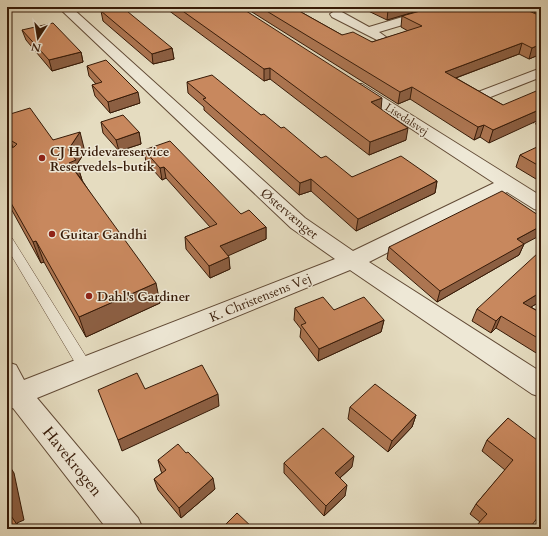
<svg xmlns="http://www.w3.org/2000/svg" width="548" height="536" font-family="Cardo,serif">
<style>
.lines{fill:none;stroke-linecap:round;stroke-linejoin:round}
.service-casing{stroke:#624b36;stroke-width:1}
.minor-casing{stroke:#624b36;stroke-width:2}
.path{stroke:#371b08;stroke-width:2;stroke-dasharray:1 1.5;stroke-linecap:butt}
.service{fill:#eee8d6;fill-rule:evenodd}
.minor{fill:#eee8d6;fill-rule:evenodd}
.wall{fill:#ac7551;stroke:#371b08}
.shaded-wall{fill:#8c5f42;stroke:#371b08}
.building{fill:#c8885e;stroke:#371b08}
.poi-dot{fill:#8f2418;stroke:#eee8d6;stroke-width:1.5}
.labels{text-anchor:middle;stroke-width:3;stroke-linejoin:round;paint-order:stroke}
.far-street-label{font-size:11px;fill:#371b08;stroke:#eee8d6}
.poi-label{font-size:13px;font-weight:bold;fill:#371b08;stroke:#eee8d6;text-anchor:start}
.street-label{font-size:13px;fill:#371b08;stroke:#eee8d6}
.near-street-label{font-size:16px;fill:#371b08;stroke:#eee8d6}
</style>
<rect width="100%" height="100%" fill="#e5dcc0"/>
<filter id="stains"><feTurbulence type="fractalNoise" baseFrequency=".005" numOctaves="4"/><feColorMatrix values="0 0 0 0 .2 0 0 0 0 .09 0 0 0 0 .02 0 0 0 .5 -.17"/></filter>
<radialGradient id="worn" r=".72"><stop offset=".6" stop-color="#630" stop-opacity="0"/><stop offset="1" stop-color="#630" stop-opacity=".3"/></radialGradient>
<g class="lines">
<defs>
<polygon id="service" points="7,238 12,238 90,363 91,367 90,371 85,372 80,371 7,248"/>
<g id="minor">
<polygon points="58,7 71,7 305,218 353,251 494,183 352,90 349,87 352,84 362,84 541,196 541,211 534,209 507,192 369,262 541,372 541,397 532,394 350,270 37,398 138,518 143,529 107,529 13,408 7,410 7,362 16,365 24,380 335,259 291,228"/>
<polygon points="436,7 455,7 453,10 379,32 386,37 384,40 379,41 332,17 330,14 336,10 340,11 369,27"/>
<polygon points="541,68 541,77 488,98 478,98 475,95 478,92"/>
</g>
</defs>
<!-- service casing -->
<use href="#service" class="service-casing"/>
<!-- minor casing -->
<use href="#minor" class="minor-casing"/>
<!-- path -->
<polyline class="path" points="531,121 541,126"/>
<!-- service -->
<use href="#service" class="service"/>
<!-- minor -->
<use href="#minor" class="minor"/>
</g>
<!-- wall -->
<g class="wall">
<polygon points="164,7 240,7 381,109 406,140 369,155 270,79 264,81"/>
<polygon points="244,7 292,7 342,35 372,42 408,31 401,27 402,16 541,16 541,54 529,59 519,54 456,78 503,105 489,143 480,137 474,140 410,99 398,104"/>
<polygon points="360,7 431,7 387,20"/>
<polygon points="520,7 541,7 541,15"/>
<polygon points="101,11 172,48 174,59 153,64 103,21"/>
<polygon points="22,30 81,52 83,62 52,71 26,40"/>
<polygon points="87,66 140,103 110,113 95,96 92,85 96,84 89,76"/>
<polygon points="187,82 261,115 281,128 321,158 352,177 437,181 435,193 356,231 311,191 299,195 204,110 204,107 188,93"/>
<polygon points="7,115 53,140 85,152 77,164 82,180 160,303 86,337 44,262 41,263 9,205 7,206"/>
<polygon points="101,122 139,132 141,144 119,151 103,133"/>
<polygon points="541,148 541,182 516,167 520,155"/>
<polygon points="144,150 241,214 266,227 266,239 228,255 230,269 210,278 186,249 185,237 210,227 166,178 162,180 146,162"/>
<polygon points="524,244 519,255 437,302 387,259 389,247"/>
<polygon points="541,301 531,307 541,313 541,356 496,328 491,333 472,321 477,309"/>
<polygon points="295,308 334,310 384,320 381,332 318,361 300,337 301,329 294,320"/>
<polygon points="350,407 416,415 412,427 388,452 348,419"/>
<polygon points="508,418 529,529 475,529 480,522 470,514 476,504 505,470 482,451 487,440"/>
<polygon points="158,460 215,489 181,518 158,490 154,479 162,473 161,471"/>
<polygon points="284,463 352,467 340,478 345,496 324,516 284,473"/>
</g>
<!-- shaded-wall -->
<g class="shaded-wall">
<polygon points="7,7 19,7 7,10"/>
<polygon points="397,7 431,7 387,20 388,10"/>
<polygon points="522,43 519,54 442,83 445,72"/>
<polygon points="541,44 541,54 529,59 532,48"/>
<polygon points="172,48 174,59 153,64 152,54"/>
<polygon points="81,52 83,62 52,71 49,60"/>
<polygon points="270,68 270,79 264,81 264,69"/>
<polygon points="412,87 410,99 398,104 400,92"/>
<polygon points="138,92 140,103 110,113 108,102"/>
<polygon points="382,98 381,110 371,102"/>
<polygon points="541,109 541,119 489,143 493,130"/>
<polygon points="484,125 480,137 474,140 478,127"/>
<polygon points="408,128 406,140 369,155 370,142"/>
<polygon points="80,132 85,152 77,164 82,180 69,163 68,150"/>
<polygon points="139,132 141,144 119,151 116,140"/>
<polygon points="10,140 18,160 7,162 7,141"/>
<polygon points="164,167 166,178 162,180 160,168"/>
<polygon points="311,179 311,191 299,195 300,183"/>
<polygon points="437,181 435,193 356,231 358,219"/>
<polygon points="7,200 9,205 7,206"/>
<polygon points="541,226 541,235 524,244 519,255 437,302 440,291 517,239"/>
<polygon points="266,227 266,239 221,259 220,246"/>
<polygon points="36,241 44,262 41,263 33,242"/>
<polygon points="229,257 230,269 210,278 209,266"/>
<polygon points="156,283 160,303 86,337 79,317"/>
<polygon points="541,292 541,301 518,315 523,303"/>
<polygon points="501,316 496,328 491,333 496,321"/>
<polygon points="384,320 381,332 318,361 319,349"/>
<polygon points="218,394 219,406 122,451 118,440"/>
<polygon points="416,415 412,427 388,452 392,441"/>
<polygon points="354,456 352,467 333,484 335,473"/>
<polygon points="7,462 14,473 24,520 17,523 21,529 7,528"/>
<polygon points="213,478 215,489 181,518 179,508"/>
<polygon points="347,485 345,496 324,516 326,506"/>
</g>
<!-- building -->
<g class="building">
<polygon points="110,7 122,7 172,48 152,54 101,11 108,10"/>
<polygon points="177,7 240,7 382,98 371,102 408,128 370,142 270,68 264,69"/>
<polygon points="260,7 292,7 342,35 353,32 372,42 422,26 402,16 435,7 519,7 541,16 541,44 532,48 522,43 445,72 503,105 541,89 541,109 493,130 484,125 478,127 412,87 400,92"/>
<polygon points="383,7 397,7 388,10"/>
<polygon points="53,23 81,52 49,60 22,30"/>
<polygon points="106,60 138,92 108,102 92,85 102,82 87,66"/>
<polygon points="212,75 261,115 264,114 281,128 284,127 321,158 326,156 352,177 401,156 437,181 358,219 311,179 300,183 203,99 206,98 187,82"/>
<polygon points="30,108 53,140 80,132 68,150 76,160 69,163 156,283 79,317 36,241 33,242 7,196 7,149 14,147 17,144 10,140 7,141 7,115"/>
<polygon points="123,115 139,132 116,140 101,122"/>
<polygon points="170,141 241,214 249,210 266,227 220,246 229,257 209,266 185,237 217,224 164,167 160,168 144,150"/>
<polygon points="539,146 541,148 541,167 520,155"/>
<polygon points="502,191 541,217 541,226 517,239 524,244 440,291 389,247"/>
<polygon points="538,253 541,255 541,292 523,303 541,313 541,340 501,316 496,321 477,309"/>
<polygon points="323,297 334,310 364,297 384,320 319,349 301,325 306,323 295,308"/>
<polygon points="202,365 218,394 118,440 98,390 137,373 145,389"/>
<polygon points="375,384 416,415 392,441 350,407"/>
<polygon points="508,418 541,443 541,513 529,529 479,529 476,526 487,514 476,504 513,460 487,440"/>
<polygon points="323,428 354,456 335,473 347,485 326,506 284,463"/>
<polygon points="178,444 186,453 188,452 213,478 179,508 154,479 166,470 158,460"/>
<polygon points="7,482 11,502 7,504"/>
<polygon points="7,510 20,529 7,529"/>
<polygon points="237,513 254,529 221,529"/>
</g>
<!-- markers -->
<g class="poi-dot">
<circle cx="42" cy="158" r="4"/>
<circle cx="52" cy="234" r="4"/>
<circle cx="89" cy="296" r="4"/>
</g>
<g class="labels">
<!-- far-street labels -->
<g class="far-street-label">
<text transform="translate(407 119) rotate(33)" y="4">Lisedalsvej</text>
</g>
<!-- poi labels -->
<g class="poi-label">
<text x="50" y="156">CJ Hvidevareservice<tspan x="50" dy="15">Reservedels-butik</tspan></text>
<text x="60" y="239">Guitar Gandhi</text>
<text x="97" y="301">Dahl's Gardiner</text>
</g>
<!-- street labels -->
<g class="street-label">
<text transform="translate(290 213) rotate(40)" y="5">Østervænget</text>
<text transform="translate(260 297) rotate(-22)" y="5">K. Christensens Vej</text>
</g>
<!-- near-street labels -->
<g class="near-street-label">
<text transform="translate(73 461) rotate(51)" y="6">Havekrogen</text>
</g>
</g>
<!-- margin -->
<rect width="548" height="536" fill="none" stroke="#e5dcc0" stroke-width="24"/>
<rect x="8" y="8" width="532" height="520" fill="none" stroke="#371b08" stroke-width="2"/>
<rect x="12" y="12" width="524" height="512" fill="none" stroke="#371b08"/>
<!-- north arrow -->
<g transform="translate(38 38) rotate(192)" stroke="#eee8d6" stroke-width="3" paint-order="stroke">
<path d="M0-3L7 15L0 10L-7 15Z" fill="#371b08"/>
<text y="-6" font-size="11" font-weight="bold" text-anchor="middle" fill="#371b08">N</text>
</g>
<rect width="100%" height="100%" filter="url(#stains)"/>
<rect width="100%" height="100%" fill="url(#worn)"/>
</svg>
